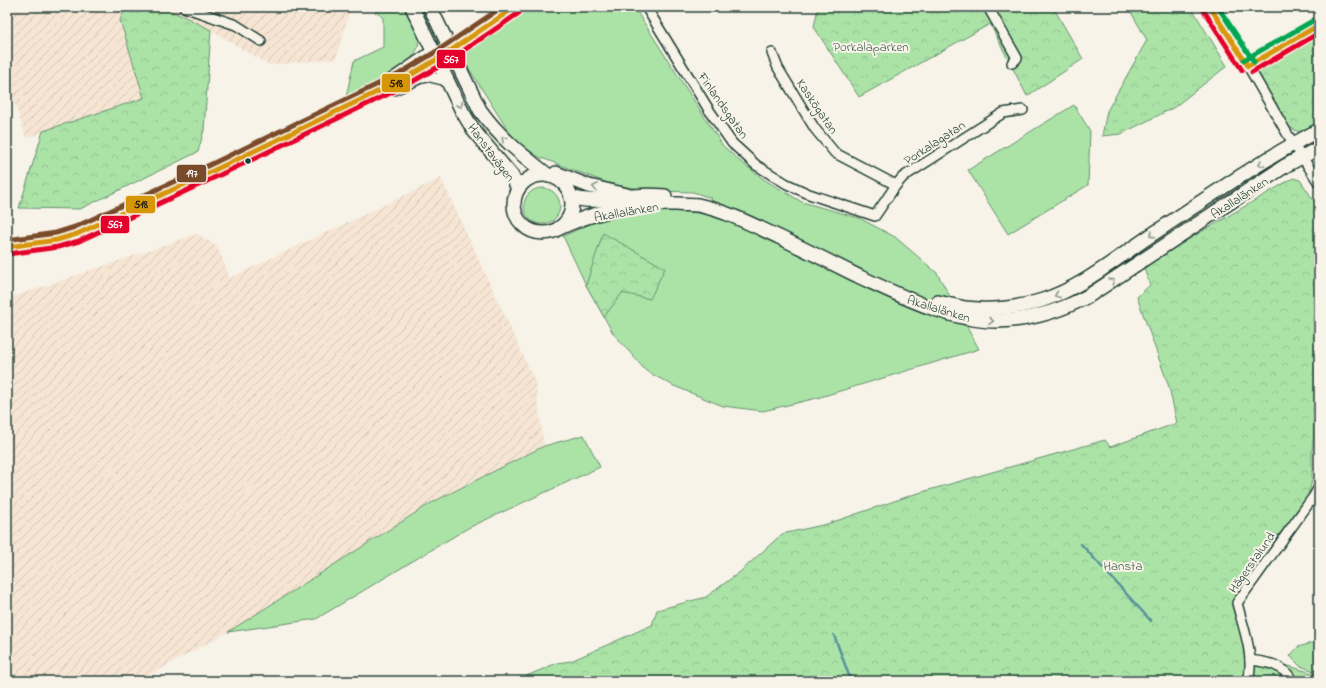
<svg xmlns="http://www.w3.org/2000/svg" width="1326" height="688" font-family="'Indie Flower',sans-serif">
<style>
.industrial{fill:url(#industrial-furrows)}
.grass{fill:#abe3a7;stroke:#65906e}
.forest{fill:url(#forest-crowns);stroke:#65906e}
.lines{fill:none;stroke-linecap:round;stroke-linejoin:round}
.stream{stroke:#59919b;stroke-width:2.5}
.street-casing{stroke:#1f3d34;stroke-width:12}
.secondary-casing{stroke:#1f3d34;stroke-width:16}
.street{stroke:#f7f3e8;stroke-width:9}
.secondary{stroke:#f7f3e8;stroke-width:13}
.bus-1-casing{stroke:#f7f3e8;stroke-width:8}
.bus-2-casing{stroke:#f7f3e8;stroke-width:8}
.bus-3-casing{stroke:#f7f3e8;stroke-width:8}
.bus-4-casing{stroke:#f7f3e8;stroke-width:8}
.bus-1{stroke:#d79608;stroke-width:5}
.bus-2{stroke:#e4002b;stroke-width:5}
.bus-3{stroke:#7a4b2a;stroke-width:5}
.bus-4{stroke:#00a651;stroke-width:5}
.oneway{stroke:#8b988e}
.bus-dot{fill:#1f3d34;stroke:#f7f3e8;stroke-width:1.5}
.labels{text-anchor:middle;stroke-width:4;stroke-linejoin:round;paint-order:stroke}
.park-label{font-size:13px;fill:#3b5e4b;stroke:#f7f3e8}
.street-label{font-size:13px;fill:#1f3d34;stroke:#f7f3e8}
.line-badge{stroke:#f7f3e8;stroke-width:1.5}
.badge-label{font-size:11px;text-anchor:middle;font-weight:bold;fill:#fff}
.pale-badge-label{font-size:11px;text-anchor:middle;font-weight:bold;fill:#111}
</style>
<defs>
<pattern id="industrial-furrows" width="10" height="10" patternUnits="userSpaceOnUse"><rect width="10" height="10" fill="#f6e5d3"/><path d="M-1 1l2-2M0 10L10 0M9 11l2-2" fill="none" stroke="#d2c5b6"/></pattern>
<pattern id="forest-crowns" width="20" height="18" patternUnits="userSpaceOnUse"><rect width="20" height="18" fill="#abe3a7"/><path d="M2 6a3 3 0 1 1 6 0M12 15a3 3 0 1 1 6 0" fill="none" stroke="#93c490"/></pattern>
</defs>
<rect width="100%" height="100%" fill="#f7f3e8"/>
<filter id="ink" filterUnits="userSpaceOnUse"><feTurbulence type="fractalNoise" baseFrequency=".025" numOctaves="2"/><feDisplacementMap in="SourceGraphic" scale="8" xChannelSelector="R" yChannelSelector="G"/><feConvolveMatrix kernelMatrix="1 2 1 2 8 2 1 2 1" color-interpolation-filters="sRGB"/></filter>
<g filter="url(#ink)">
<!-- industrial -->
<g class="industrial">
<polygon points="7,7 126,7 120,20 144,98 26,138 7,80"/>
<polygon points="160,7 351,7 336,59 269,65 211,30 185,17"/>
<polygon points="441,178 535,381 544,446 431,503 228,632 139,681 7,681 7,299 197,234 217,246 230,278"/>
</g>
<!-- grass -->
<g class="grass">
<polygon points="371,7 406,7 419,34 418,48 411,59 383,78 346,97 354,61 383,47 383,18"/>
<polygon points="520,7 634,7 723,146 741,162 765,180 802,202 859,218 895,237 937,273 979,349 817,398 763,411 723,406 674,386 646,371 613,333 586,285 563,236 599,220 644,211 674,210 704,214 711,198 693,192 654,191 613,185 539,157 514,140 461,56 466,46"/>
<polygon points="1074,105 1090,131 1088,185 1008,234 968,170"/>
<circle cx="542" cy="206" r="18"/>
<polygon points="584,435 600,467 468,528 316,619 228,632 431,503 544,446"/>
<polygon points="1319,641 1319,673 1300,666 1290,656 1298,647"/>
</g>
<!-- forest -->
<g class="forest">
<polygon points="126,7 160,7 185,17 211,30 204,130 198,152 80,209 19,208 43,131 144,98 120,20"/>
<polygon points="818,7 1053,7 1083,59 1027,96 990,24 859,97 814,27"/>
<polygon points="1128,7 1191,7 1227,66 1173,108 1121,134 1102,136 1107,111 1147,40"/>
<polygon points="1319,32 1319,123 1299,132 1289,127 1256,69"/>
<polygon points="1293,178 1300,180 1319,208 1319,392 1316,409 1312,453 1312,481 1308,495 1294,517 1264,552 1235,597 1247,623 1255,656 1319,675 1319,681 515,681 557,663 571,661 652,625 657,610 706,597 740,572 782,534 827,524 915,494 1105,440 1110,447 1177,423 1169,387 1137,297 1150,285 1143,266"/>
<polygon points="603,233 665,268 650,299 622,293 604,317 586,285"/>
</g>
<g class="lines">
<!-- stream -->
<g class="stream">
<polyline points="1081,544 1151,621"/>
<polyline points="834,635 851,681"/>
</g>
<defs>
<g id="street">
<polyline points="184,7 236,25 261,41"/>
<polyline points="646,7 709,110 732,143 756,165 787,184 809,194 875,216 896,185 903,177 1003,113 1023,110"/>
<polyline points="988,7 1017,58 1012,63"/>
<polyline points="1210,7 1248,66 1288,135 1319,183"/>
<polyline points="772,53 778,68 815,129 835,153 896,185"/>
<polyline points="1248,66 1312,28 1319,25"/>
<polyline points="388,81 433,50"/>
<polyline points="394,90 426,76 443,80 449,84"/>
<polyline points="7,247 57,240 77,234 200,177 362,99 381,92 437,58"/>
<path d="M1250 660C1266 662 1284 664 1292 681"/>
<path d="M1248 681C1255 656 1243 627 1237 603L1314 496 1319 487"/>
</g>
<g id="secondary">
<polyline points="412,7 462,111 474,131 512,176 518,189"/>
<path d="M430 7 480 110C500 138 522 155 549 176"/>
<polyline points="444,54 515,7"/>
<polyline points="556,173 589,186 627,195"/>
<circle cx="543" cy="204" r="29"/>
<path d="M571 197C592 204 612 198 633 196 644 195 654 195 665 196"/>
<path d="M559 228C596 211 637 203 677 204 684 205 691 204 698 205 726 211 753 225 779 237 806 250 832 263 858 276 899 295 952 322 998 321 1032 320 1061 311 1090 295L1285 166 1319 148"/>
<path d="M938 302C947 304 956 306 965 308 990 311 1019 308 1043 300 1080 288 1112 262 1144 240 1201 202 1258 162 1319 130"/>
</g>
</defs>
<!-- street casing -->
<use href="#street" class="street-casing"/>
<!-- secondary casing -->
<use href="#secondary" class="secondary-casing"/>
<!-- street -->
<use href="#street" class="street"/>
<!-- secondary -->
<use href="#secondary" class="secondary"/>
<defs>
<g id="bus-1">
<polyline points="1210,7 1248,66"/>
<polyline points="1248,66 1319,25"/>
<polyline points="7,247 57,240 77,234 200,177 402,80 441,57 515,7"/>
</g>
<g id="bus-2">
<polyline points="1204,11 1242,70"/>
<polyline points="1252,72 1319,33"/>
<polyline points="8,254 58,247 79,241 203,183 405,86 445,63 519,13"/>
</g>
<polyline id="bus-3" points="7,240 56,233 75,227 197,171 399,74 437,51 502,7"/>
<g id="bus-4">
<polyline points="1218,7 1254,62"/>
<polyline points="1244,60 1316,19"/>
</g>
</defs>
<!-- bus-1 casing -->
<use href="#bus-1" class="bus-1-casing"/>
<!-- bus-2 casing -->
<use href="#bus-2" class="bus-2-casing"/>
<!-- bus-3 casing -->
<use href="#bus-3" class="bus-3-casing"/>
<!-- bus-4 casing -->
<use href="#bus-4" class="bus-4-casing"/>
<!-- bus-1 -->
<use href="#bus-1" class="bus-1"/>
<!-- bus-2 -->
<use href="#bus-2" class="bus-2"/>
<!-- bus-3 -->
<use href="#bus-3" class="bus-3"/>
<!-- bus-4 -->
<use href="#bus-4" class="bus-4"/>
</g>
<!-- one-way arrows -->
<defs><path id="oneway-chevron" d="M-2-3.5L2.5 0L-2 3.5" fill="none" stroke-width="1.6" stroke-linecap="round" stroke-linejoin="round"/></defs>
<g class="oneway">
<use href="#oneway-chevron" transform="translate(460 105) rotate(64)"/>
<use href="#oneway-chevron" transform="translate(504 139) rotate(-136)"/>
<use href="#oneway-chevron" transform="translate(1261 164) rotate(148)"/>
<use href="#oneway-chevron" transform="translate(595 187) rotate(-166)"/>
<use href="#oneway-chevron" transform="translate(1152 235) rotate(146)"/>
<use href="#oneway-chevron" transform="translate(1112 281) rotate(-34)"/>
<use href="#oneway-chevron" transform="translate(1057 295) rotate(158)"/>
<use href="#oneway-chevron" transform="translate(991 321) rotate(3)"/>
</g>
</g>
<!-- markers -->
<circle class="bus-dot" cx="248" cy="161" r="3.5"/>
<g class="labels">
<!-- park labels -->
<g class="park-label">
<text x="871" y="51">Porkalaparken</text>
<text x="1123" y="570">Hansta</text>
</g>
<!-- street labels -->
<g class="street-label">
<text transform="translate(724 105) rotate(55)" y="5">Finlandsgatan</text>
<text transform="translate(818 106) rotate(56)" y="5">Kaskögatan</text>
<text transform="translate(934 142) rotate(-33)" y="5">Porkalagatan</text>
<text transform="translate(492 152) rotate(53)" y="5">Hanstavägen</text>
<text transform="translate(1239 197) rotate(-33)" y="5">Akallalänken</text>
<text transform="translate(626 211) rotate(-10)" y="5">Akallalänken</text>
<text transform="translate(939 308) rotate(17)" y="5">Akallalänken</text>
<text transform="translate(1251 562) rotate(-55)" y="5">Hägerstalund</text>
</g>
</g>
<g class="line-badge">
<rect x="436" y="49" width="30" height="20" rx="4" fill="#e4002b"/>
<rect x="381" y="73" width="30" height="20" rx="4" fill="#d79608"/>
<rect x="176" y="164" width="31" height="19" rx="4" fill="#7a4b2a"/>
<rect x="125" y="195" width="31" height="19" rx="4" fill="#d79608"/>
<rect x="100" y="215" width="30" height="19" rx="4" fill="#e4002b"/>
</g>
<g class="badge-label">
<text x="451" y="63">567</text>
<text x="192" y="177">197</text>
<text x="115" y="228">567</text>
</g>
<g class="pale-badge-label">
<text x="396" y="87">518</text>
<text x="141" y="208">518</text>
</g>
<!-- margin -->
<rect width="1326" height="688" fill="none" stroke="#f7f3e8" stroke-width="24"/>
<rect x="12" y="12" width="1302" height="664" fill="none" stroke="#1f3d34" stroke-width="1.5" filter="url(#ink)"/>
</svg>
